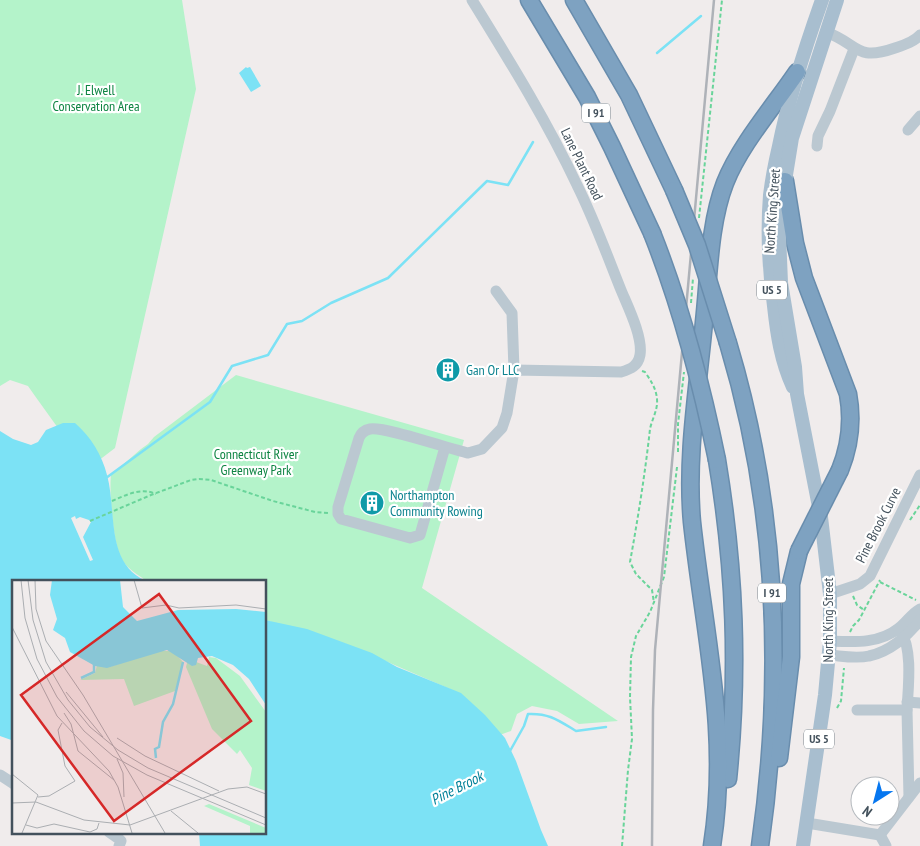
<svg xmlns="http://www.w3.org/2000/svg" width="920" height="846" font-family="'PT Sans Narrow',sans-serif">
<style>
.green{fill:#b4f3ca}
.water{fill:#7ce2f5}
.pier{fill:#f0ecec}
.lines{fill:none;stroke-linecap:round;stroke-linejoin:round}
.stream{stroke:#7ce2f5;stroke-width:2.5}
.highway-casing{stroke:#698dad;stroke-width:19}
.path{stroke:#69d49a;stroke-width:2;stroke-dasharray:4 2.5;stroke-linecap:butt}
.minor{stroke:#bbc8d1;stroke-width:11}
.major{stroke:#a8becf;stroke-width:14}
.highway{stroke:#7ea2c1;stroke-width:16}
.rail{stroke:#aeb2b8;stroke-width:2.5}
.highway-bridge-casing{stroke:#698dad;stroke-width:19;stroke-linecap:butt}
.highway-bridge{stroke:#7ea2c1;stroke-width:16}
.labels{text-anchor:middle;stroke-width:4.5;stroke-linejoin:round;paint-order:stroke}
.shield{fill:#fff;stroke:#7b858d;stroke-width:1}
.shield-label{font-size:12px;font-weight:bold;fill:#43515c}
.park-label{font-size:14px;fill:#0d8442;stroke:#fff}
.street-label{font-size:14px;fill:#43515c;stroke:#fff}
.culture-label{font-size:14px;fill:#0d838f;stroke:#fff;text-anchor:start}
.water-label{font-size:15px;font-style:italic;fill:#038199;stroke:#fff}
.inset-river{fill:none;stroke:#7ce2f5;stroke-width:2.5}
.inset-road{fill:none;stroke:#abaeb2;stroke-width:1}
.view{fill:#d62828;fill-opacity:0.15;stroke:#d62828;stroke-width:2.5}
.inset-edge{fill:none;stroke:#43515c;stroke-width:2.5}
</style>
<rect width="100%" height="100%" fill="#f0ecec"/>
<!-- green -->
<g class="green">
<polygon points="0,0 182,0 196,89 115,448 81,474 58,428 35,396 28,386 10,380 0,386"/>
<path d="M236 375 464 440 422 588 618 721 579 724 557 711 532 706 517 714 511 731 497 736 450 689 346 644 265 620V581H147C138 575 126 568 121 558 113 542 109 493 111 475L141 449 148 444 154 437Z"/>
</g>
<!-- water -->
<g class="water">
<polygon points="246,67 247,68 250,67 261,86 251,92 239,73"/>
<path d="M63 423H75C91 437 102 455 107 475 117 511 105 563 146 581H14V741L0 736V431L13 439 31 445 38 442 46 430Z"/>
<polygon points="265,620 307,629 372,653 397,667 461,693 485,715 505,738 516,761 541,830 548,846 200,846 199,832 265,832"/>
</g>
<!-- pier -->
<polygon class="pier" points="75,516 76,519 80,517 89,520 91,522 83,537 93,560 90,561 71,518"/>
<g class="lines">
<!-- stream -->
<g class="stream">
<polyline points="657,53 701,16"/>
<polyline points="106,478 210,402 232,366 268,355 287,324 302,321 331,303 388,278 487,181 508,185 533,142"/>
<path d="M510 751 524 726 528 714C549 713 558 720 576 731L606 727"/>
</g>
<defs>
<g id="highway">
<polyline points="529,0 587,97 612,147 652,233"/>
<polyline points="574,0 629,95 674,190"/>
<path d="M785 181 795 243 804 278 848 394C853 421 850 445 840 470"/>
<path d="M728 343C777 506 784 678 760 846"/>
<path d="M717 460C735 569 739 670 728 779"/>
<polyline points="779,758 791,657 791,584 799,551"/>
<path d="M712 846C730 733 704 634 692 522 686 456 698 388 704 322 709 277 709 224 725 183 740 145 774 106 797 72"/>
</g>
</defs>
<!-- highway casing -->
<use href="#highway" class="highway-casing"/>
<!-- path -->
<g class="path">
<polyline points="699,218 722,0"/>
<polyline points="691,303 693,278"/>
<path d="M642 371 645 372C651 381 656 388 657 399 658 410 652 419 650 429 645 474 638 518 630 562L636 574 652 590 654 603"/>
<polyline points="678,452 678,424 684,372"/>
<path d="M112 501C126 495 141 487 156 494"/>
<polyline points="910,520 920,505"/>
<polyline points="90,521 151,495 191,480 199,479 211,480 273,501 315,512 329,513"/>
<polyline points="880,582 916,600"/>
<polyline points="853,596 857,605 864,610"/>
<polyline points="850,632 853,626 859,620 880,580"/>
<polyline points="837,708 841,701 844,668"/>
<polyline points="622,846 628,770 632,739 630,697 631,657 636,636 650,612 664,577 677,467"/>
</g>
<!-- minor -->
<g class="minor">
<path d="M826 32C859 44 855 62 895 48 904 45 914 42 920 35"/>
<polyline points="908,130 920,116"/>
<polyline points="817,146 818,136 830,111 854,49"/>
<polyline points="496,291 512,313 514,370"/>
<path d="M445 447 420 535 410 538 341 519 338 514V507L359 438C361 433 365 430 370 429 384 426 449 449 468 453L482 449 502 428 507 413 514 370 621 372C631 369 638 366 640 355 643 337 628 307 621 290 607 255 594 219 577 185 547 121 509 60 472 0"/>
<polyline points="830,594 860,584 870,576 920,475"/>
<path d="M901 632C913 650 908 689 907 710"/>
<path d="M830 641C854 642 879 644 899 628 907 622 911 614 920 609"/>
<path d="M829 655C842 656 856 659 869 656 889 652 908 636 920 620"/>
<polyline points="907,702 920,703"/>
<polyline points="857,710 907,710 909,797"/>
<polyline points="0,775 14,784"/>
<polyline points="807,823 880,835 920,783"/>
<polyline points="109,832 119,839 121,841 119,846"/>
<polyline points="880,835 886,846"/>
</g>
<!-- major -->
<g class="major">
<path d="M793 387C781 361 777 334 774 306 769 269 767 232 770 195 772 179 775 163 779 146 789 96 805 48 822 0"/>
<polyline points="803,846 825,695 830,641 830,594 821,517 797,394 795,367 781,283 779,234 785,181 792,138 837,0"/>
</g>
<!-- highway -->
<use href="#highway" class="highway"/>
<!-- rail -->
<polyline class="rail" points="652,846 653,710 655,650 714,0"/>
<defs>
<g id="highway-bridge">
<polyline points="674,190 697,245 728,343"/>
<path d="M652 233C681 306 701 382 717 460"/>
<polyline points="799,551 840,470"/>
</g>
</defs>
<!-- highway-bridge casing -->
<use href="#highway-bridge" class="highway-bridge-casing"/>
<!-- highway-bridge -->
<use href="#highway-bridge" class="highway-bridge"/>
</g>
<!-- icons -->
<defs>
<symbol id="building-disc" viewBox="-11 -11 22 22"><circle r="9.5" fill="#0f9aa8" stroke="#fff"/><path d="M-4-6H4V6H1V3H-1V6H-4ZM-2.5-4.3h1.7v1.8h-1.7ZM.8-4.3h1.7v1.8H.8ZM-2.5-1h1.7V.8h-1.7ZM.8-1h1.7V.8H.8Z" fill="#fff"/></symbol>
</defs>
<g fill-rule="evenodd">
<use href="#building-disc" x="434" y="356" width="28" height="28"/>
<use href="#building-disc" x="358" y="489" width="28" height="28"/>
</g>
<g class="labels">
<!-- shield labels -->
<g class="shield">
<rect x="582" y="103.5" width="28" height="19" rx="4"/>
<rect x="757" y="280.5" width="30" height="19" rx="4"/>
<rect x="758" y="583.5" width="28" height="19" rx="4"/>
<rect x="804" y="729.5" width="30" height="19" rx="4"/>
</g>
<g class="shield-label">
<text x="596" y="117">I 91</text>
<text x="772" y="294">US 5</text>
<text x="772" y="597">I 91</text>
<text x="819" y="743">US 5</text>
</g>
<!-- park labels -->
<g class="park-label">
<text x="96" y="95">J. Elwell<tspan x="96" dy="16">Conservation Area</tspan></text>
<text x="256" y="459">Connecticut River<tspan x="256" dy="16">Greenway Park</tspan></text>
</g>
<!-- street labels -->
<g class="street-label">
<text transform="translate(582 164) rotate(64)" y="5">Lane Plant Road</text>
<text transform="translate(772 211) rotate(-86)" y="5">North King Street</text>
<text transform="translate(878 525) rotate(-63)" y="5">Pine Brook Curve</text>
<text transform="translate(828 620) rotate(-90)" y="5">North King Street</text>
</g>
<!-- culture labels -->
<g class="culture-label">
<text x="466" y="375">Gan Or LLC</text>
<text x="390" y="500">Northampton<tspan x="390" dy="16">Community Rowing</tspan></text>
</g>
<!-- water labels -->
<g class="water-label">
<text transform="translate(457 788) rotate(-27)" y="5">Pine Brook</text>
</g>
</g>
<!-- overview -->
<g transform="translate(12 580)">
<rect width="254" height="254" fill="#f0ecec"/>
<path d="M147 71H161L171 82 163 111 122 126 112 99 68 100 83 93 85 85 97 87ZM197 77 204 78 228 96 254 132V211L237 205 240 188 228 170 225 174 200 149 174 87 176 79 195 86ZM197 224 254 248V253H238V246L192 226Z" fill="#b4f3ca"/>
<path d="M40 0H108L111 27 125 41 166 30 224 29 254 32V125L237 99 221 85 200 76 186 78 184 85 180 86 155 70 95 88 83 86 58 72 53 58 41 50 45 39 38 15Z" fill="#7ce2f5"/>
<path class="inset-river" d="M69 98 82 92V83M144 178 143 169 147 167 151 142 161 124 171 82"/>
<path class="inset-road" d="M9 0 13 38 25 79 45 117 72 151 101 176 135 195 254 245M16 0 21 40 34 82 56 120 78 147 106 170 136 188 254 238M23 0 24 29 34 61 71 115 153 253M122 0 130 28 154 25 167 28 224 25 254 29M0 47 45 136 97 191 106 207 120 253M54 112 91 157M52 133 59 144 66 171 102 200M105 158 133 176 207 211M105 179 111 193 112 217M0 194 26 215 10 253M26 217 37 216 63 201 53 186 46 150 50 143M0 223 24 222 72 240 118 245 216 209 235 207 254 214M159 231 186 253M14 245 25 248 42 244 78 252 85 249 87 243"/>
<path class="view" d="M147 14 239 141 102 241 9 115Z"/>
<rect width="254" height="254" class="inset-edge"/>
</g>
<!-- north arrow -->
<g transform="translate(875 801) rotate(216)"><circle r="24" fill="#ffffff" stroke="#b4b9be"/>
<path d="M0-4L9 19L0 12L-9 19Z" fill="#0677f0"/>
<text y="-8" font-size="14" font-weight="bold" text-anchor="middle" fill="#43515c">N</text>
</g>
</svg>
